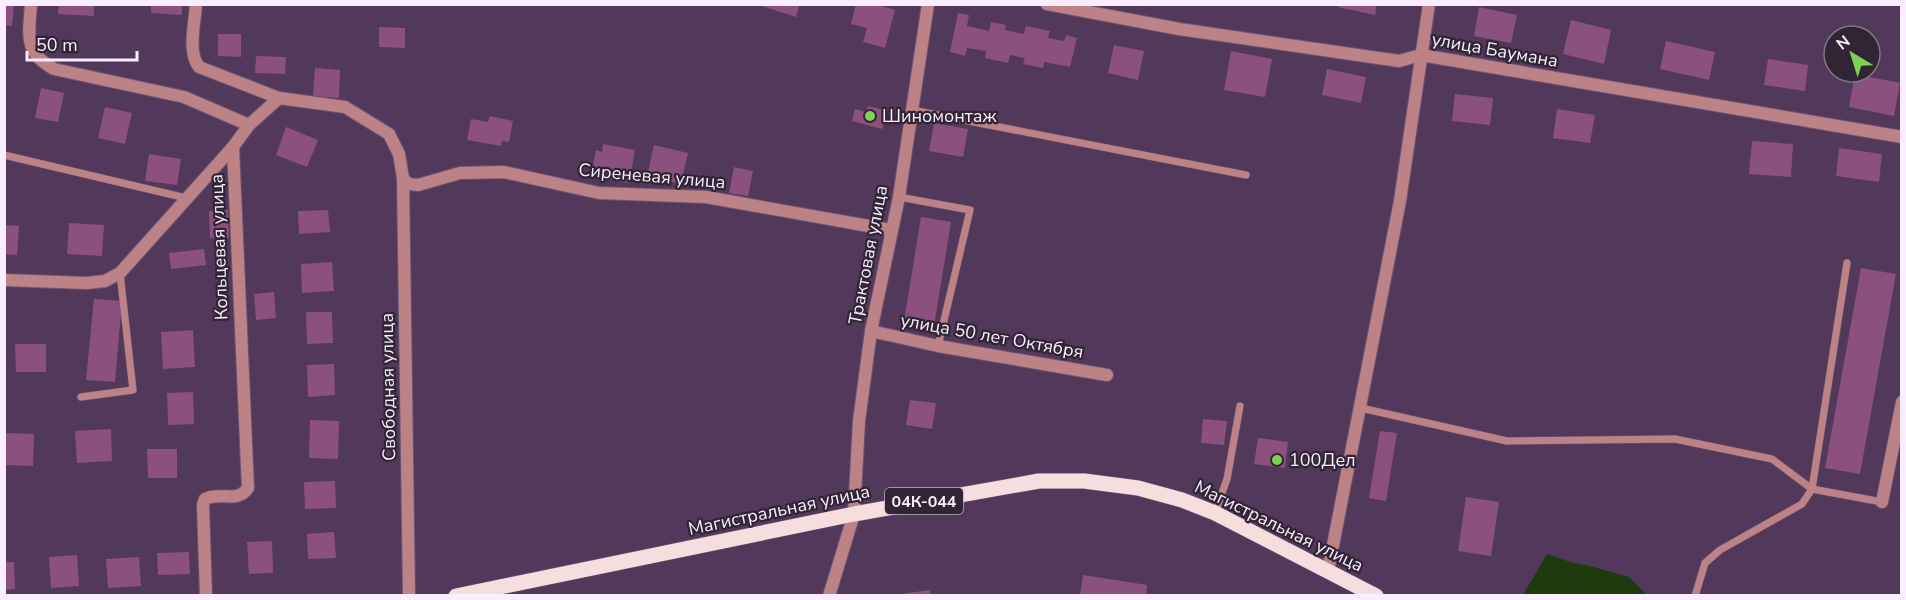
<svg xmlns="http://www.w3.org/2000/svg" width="1906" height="600" font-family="'Nunito Sans',sans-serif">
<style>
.water{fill:#1d3b0c}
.building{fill:#8c507e}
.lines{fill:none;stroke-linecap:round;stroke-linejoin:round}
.lane-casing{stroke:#6d5575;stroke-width:8}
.street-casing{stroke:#6d5575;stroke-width:14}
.primary-casing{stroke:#6d5575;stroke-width:16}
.lane{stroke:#bd8285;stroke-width:7}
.street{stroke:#bd8285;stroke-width:12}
.primary{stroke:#f6ddde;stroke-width:15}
.poi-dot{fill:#7ed153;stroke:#312535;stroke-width:2}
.labels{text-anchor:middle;stroke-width:4.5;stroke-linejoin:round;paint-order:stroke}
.shield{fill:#312535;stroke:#beb1c2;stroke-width:1.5}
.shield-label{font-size:16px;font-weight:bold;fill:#faedff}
.street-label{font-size:18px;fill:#faedff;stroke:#312535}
.poi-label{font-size:18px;fill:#faedff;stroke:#312535;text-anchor:start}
</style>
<rect width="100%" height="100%" fill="#52385b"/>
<!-- water -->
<polygon class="water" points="1547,554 1570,562 1590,566 1629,577 1647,595 1523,595"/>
<!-- building -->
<g class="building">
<polygon points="4,4 14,4 12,26 4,25"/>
<polygon points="59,4 94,4 94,16 58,14"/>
<polygon points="151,4 182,4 182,15 151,13"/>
<polygon points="756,4 800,4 796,17"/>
<polygon points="856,4 875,4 895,10 885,48 863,42 867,28 851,24"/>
<polygon points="1339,4 1377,4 1375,15 1338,7"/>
<polygon points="1479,7 1517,15 1511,43 1474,36"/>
<polygon points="958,13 969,15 967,26 989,31 991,22 1006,25 1005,30 1024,34 1026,26 1050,31 1048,38 1064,41 1066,35 1077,38 1070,67 1044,62 1043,68 1023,64 1025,58 1010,55 1008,63 985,58 986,51 967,48 965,56 950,52"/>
<polygon points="1571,20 1611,30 1604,64 1563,54"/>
<polygon points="379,27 405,28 405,48 379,47"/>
<polygon points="218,34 241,34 241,57 218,56"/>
<polygon points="1666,41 1715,52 1709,80 1660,69"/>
<polygon points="1114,45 1144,51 1138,80 1108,73"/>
<polygon points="1231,51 1272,59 1265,97 1224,90"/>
<polygon points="256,56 286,57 285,74 255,73"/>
<polygon points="1768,59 1808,65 1805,91 1764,85"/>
<polygon points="315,68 340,70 339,98 313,96"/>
<polygon points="1327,69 1366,77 1361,103 1322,95"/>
<polygon points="1855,74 1900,83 1894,116 1849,107"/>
<polygon points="41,88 64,93 58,122 35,118"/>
<polygon points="1455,94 1493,98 1490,125 1452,121"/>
<polygon points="868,106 887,111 882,129 852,121 855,109 866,112"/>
<polygon points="105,107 132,113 125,144 98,138"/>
<polygon points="1557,109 1595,115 1590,143 1553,138"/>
<polygon points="490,116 513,121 509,142 502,141 501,146 467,140 471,119 488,122"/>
<polygon points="934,123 968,129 963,157 929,151"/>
<polygon points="286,127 318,140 307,167 276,155"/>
<polygon points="1752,141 1793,144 1791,177 1749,174"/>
<polygon points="603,144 635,150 629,183 591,176 596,150 602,152"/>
<polygon points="654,145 688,153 681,184 647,176"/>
<polygon points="1839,148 1882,154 1879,182 1836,176"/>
<polygon points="149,154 181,159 177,185 145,181"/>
<polygon points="734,167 753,171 748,196 729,193"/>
<polygon points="228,210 229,238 210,238 209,211"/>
<polygon points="328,210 330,232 299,234 298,211"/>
<polygon points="921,217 951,222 934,326 904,321"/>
<polygon points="69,223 104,225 102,256 67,254"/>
<polygon points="4,225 19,226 17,255 4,254"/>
<polygon points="204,249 206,265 171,269 169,253"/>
<polygon points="332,262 334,291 302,293 301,264"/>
<polygon points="1861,268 1896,274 1860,474 1825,468"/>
<polygon points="274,292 276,318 256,320 254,294"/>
<polygon points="94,299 122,301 115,382 86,380"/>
<polygon points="306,312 332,312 333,343 307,344"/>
<polygon points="193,330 195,367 163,369 161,332"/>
<polygon points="15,344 46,344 46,372 16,372"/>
<polygon points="334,364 335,395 308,397 307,365"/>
<polygon points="193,392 194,424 168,425 167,393"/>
<polygon points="910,400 936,403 932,429 906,425"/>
<polygon points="1203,419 1227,421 1224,445 1201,443"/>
<polygon points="310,420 339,421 338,459 309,458"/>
<polygon points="111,429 112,461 77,463 75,431"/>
<polygon points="1380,431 1397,433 1386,501 1369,498"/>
<polygon points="6,433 34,434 33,466 5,465"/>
<polygon points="1258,438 1288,442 1285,468 1254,464"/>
<polygon points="147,449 177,449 177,478 148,478"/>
<polygon points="335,481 336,508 305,509 304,482"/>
<polygon points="1466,497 1499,502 1491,556 1458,551"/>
<polygon points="334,532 336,558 308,559 307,534"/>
<polygon points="272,541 273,573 249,574 247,542"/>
<polygon points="189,552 190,574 158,575 157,553"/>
<polygon points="77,555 79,586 51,588 49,557"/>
<polygon points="139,557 141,586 108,588 106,559"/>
<polygon points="4,562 14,562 15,589 4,590"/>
<polygon points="1083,575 1147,585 1146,596 1080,596"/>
<polygon points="930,590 930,596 901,596 901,594"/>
</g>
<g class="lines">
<defs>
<g id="lane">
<polyline points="912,110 1246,175"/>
<polyline points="4,155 186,198"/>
<polyline points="899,197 970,210 938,346"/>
<polyline points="81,397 133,390 120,273"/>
<polyline points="1361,408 1507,441 1675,439 1772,459 1812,489 1882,502"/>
<polyline points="1215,513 1227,479 1240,406"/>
<polyline points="1695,596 1705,563 1720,550 1802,504 1812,489 1847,263"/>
</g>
<g id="street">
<path d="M31 4C29 35 23 52 54 69L184 97 249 125"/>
<path d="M196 4C195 23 187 52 199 67L279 98"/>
<polyline points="1047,4 1179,29 1399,61 1421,55 1902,137"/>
<polyline points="233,147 249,125 279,98 345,107 389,134 399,154 403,178 408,184 418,185 460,173 504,172 599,193 706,197 891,230"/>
<polyline points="403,178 409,596"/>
<path d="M4 280 87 283 105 281 120 273 233 147 248 488C237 504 220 491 205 499L203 505 206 596"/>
<polyline points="871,331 938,346 1107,375"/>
<polyline points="1882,502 1902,402"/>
<polyline points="1328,571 1400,201 1429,4"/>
<polyline points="829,596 854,514 859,421 871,331 899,197 928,4"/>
</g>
<polyline id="primary" points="456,596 854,514 1039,481 1084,481 1138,488 1182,500 1215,513 1376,596"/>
</defs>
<!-- lane casing -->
<use href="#lane" class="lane-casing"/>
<!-- street casing -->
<use href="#street" class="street-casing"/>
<!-- primary casing -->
<use href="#primary" class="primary-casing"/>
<!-- lane -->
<use href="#lane" class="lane"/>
<!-- street -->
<use href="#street" class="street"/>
<!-- primary -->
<use href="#primary" class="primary"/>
</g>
<!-- markers -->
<g class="poi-dot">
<circle cx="870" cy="116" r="6"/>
<circle cx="1277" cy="460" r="6"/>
</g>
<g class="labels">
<!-- shield labels -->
<rect class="shield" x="885" y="488" width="78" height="26" rx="4.5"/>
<g class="shield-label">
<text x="924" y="507">04К-044</text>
</g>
<!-- street labels -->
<g class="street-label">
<text transform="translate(1495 50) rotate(10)" y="6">улица Баумана</text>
<text transform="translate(652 176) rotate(5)" y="6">Сиреневая улица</text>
<text transform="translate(219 247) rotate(-92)" y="6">Кольцевая улица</text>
<text transform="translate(868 255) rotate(-79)" y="6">Трактовая улица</text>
<text transform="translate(992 336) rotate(10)" y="6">улица 50 лет Октября</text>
<text transform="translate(388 387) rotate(-91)" y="6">Свободная улица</text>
<text transform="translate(779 510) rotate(-12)" y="6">Магистральная улица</text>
<text transform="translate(1279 526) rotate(26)" y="6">Магистральная улица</text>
</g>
<!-- poi labels -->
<g class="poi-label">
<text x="882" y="122">Шиномонтаж</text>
<text x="1289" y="466">100Дел</text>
</g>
</g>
<!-- border -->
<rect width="1906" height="600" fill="none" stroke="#faedff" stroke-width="12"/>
<!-- north arrow -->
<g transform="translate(1852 54) rotate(322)"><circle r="28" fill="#312535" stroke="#817586" stroke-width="1.5"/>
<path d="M0-4.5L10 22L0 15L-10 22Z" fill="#7ed153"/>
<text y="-9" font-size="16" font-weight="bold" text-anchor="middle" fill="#faedff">N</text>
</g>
<!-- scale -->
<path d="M27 51v9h110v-9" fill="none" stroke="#faedff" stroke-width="3"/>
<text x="36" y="51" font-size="18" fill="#faedff" stroke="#312535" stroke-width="4.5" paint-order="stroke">50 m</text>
</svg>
